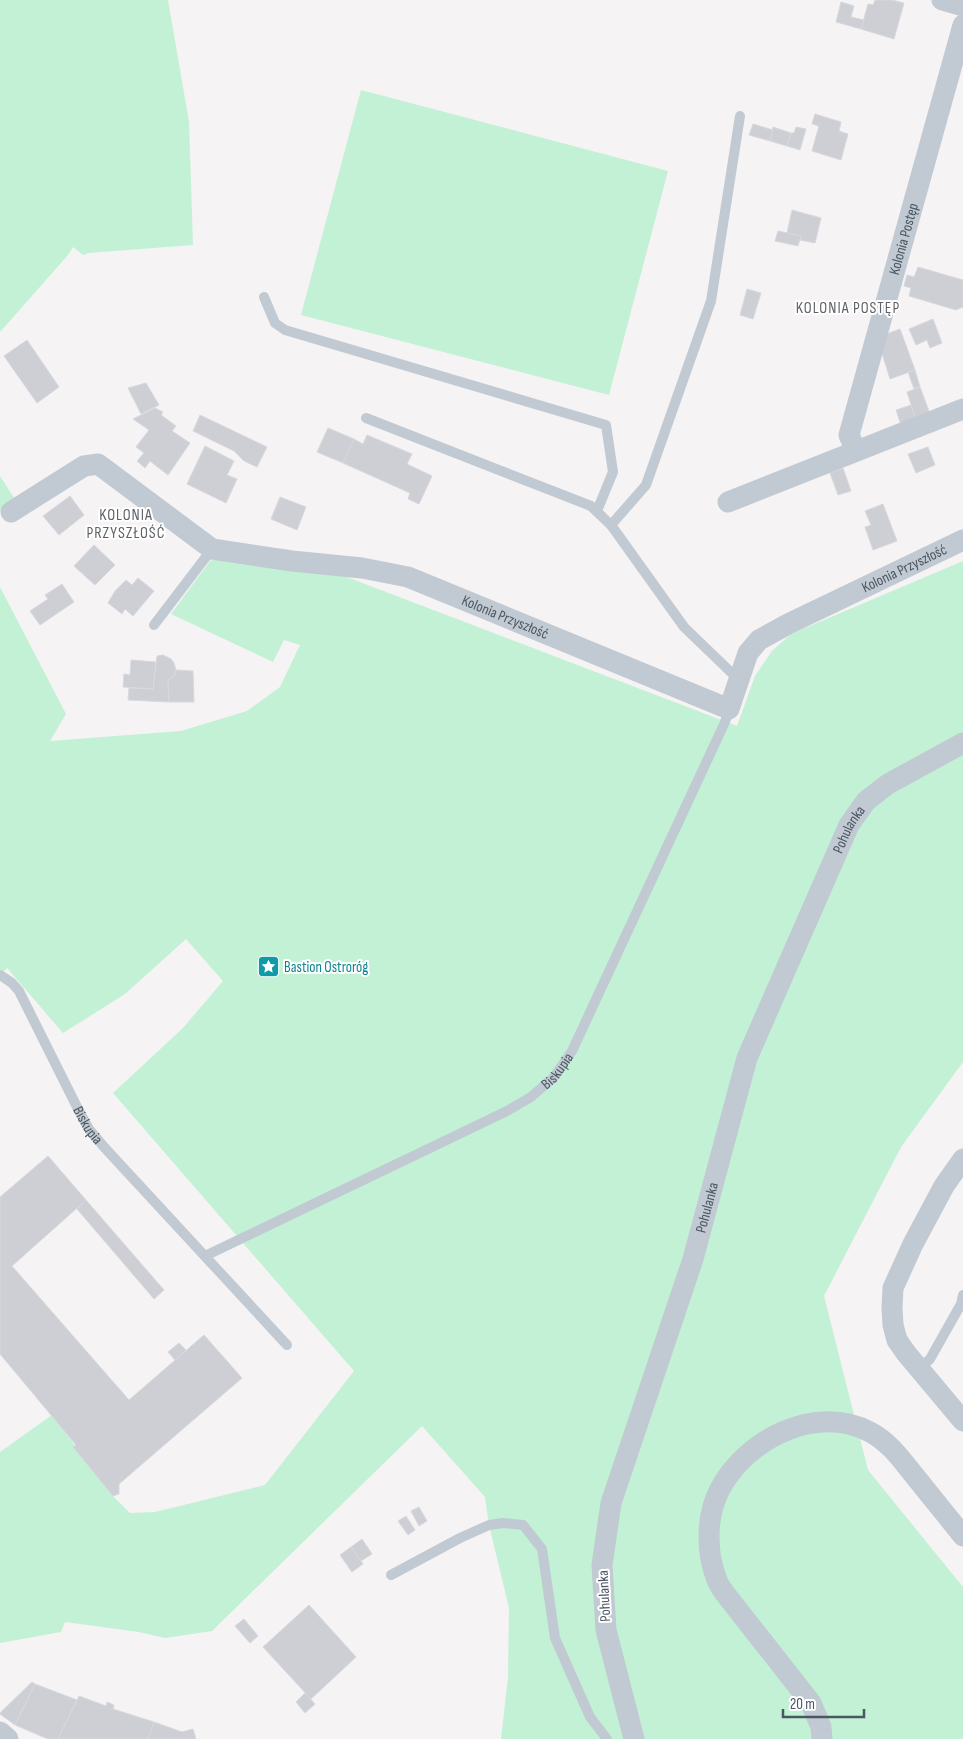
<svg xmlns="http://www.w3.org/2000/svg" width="963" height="1739" font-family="'Sofia Sans Condensed',sans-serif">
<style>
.green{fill:#c3f1d5}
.building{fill:#cdcfd5;stroke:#d7d9de}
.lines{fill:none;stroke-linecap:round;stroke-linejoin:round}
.lane{stroke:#c1cad2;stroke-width:10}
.street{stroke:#c1cad2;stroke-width:21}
.labels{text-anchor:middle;stroke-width:4;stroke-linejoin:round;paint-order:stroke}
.street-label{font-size:15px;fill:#4a5661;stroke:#fff}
.culture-label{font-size:15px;fill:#0d838f;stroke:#fff;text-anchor:start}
.neighbourhood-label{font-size:16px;letter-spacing:1px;fill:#5f6368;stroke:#fff}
</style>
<rect width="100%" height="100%" fill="#f5f3f3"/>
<!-- green -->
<g class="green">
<polygon points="0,0 168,0 189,122 193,245 88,253 83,255 73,247 68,255 0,332"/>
<polygon points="361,90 668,171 609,395 301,315"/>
<polygon points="0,476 16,501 0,510"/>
<polygon points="221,557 331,571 737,726 755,676 772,651 791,634 963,561 963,1062 901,1147 824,1296 868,1470 963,1587 963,1739 501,1739 508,1677 509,1608 489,1525 485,1497 422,1426 212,1631 165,1638 139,1632 65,1622 61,1632 0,1643 0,1452 52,1415 113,1496 130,1513 155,1512 265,1485 354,1371 113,1093 183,1028 223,981 186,939 125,994 63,1033 7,968 0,976 0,587 66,714 50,741 181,731 247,711 280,687 300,645 284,640 273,662 171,614 210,561"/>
</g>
<!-- building -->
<g class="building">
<polygon points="875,0 892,0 904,3 894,39 861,29 868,4 873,5"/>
<polygon points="841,2 854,6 851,17 864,20 861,29 836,22"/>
<polygon points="815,114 841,122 839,131 848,134 841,160 812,151 819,126 812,124"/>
<polygon points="753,124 773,130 770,141 749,135"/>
<polygon points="773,127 791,133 787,146 770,141"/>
<polygon points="796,127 806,129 800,150 787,146 791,133 794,133"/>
<polygon points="792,210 821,218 815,243 800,240 801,236 787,233"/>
<polygon points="778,231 801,236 798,246 775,241"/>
<polygon points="918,267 963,280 963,307 956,310 909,296 911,288 904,286 907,275 914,277"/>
<polygon points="747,289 761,293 753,319 740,315"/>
<polygon points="933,319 942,343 930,348 927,340 916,345 909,329"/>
<polygon points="900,329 915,370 890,379 880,347 884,335"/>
<polygon points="27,340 59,387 37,403 4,356"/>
<polygon points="915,370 920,387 914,389 908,372"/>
<polygon points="146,383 159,405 141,414 128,388"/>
<polygon points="920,387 930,414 916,420 907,392"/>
<polygon points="911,405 916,420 901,425 896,410"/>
<polygon points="155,408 163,412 161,415 176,426 172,431 190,443 168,475 150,461 145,468 137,461 144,453 136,447 149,430 133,419"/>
<polygon points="200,415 267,447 257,467 244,461 234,451 193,431"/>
<polygon points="328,428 354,439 343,463 317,452"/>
<polygon points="367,435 412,454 407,464 432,476 419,504 408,499 410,493 343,463 354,439 363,444"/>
<polygon points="205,446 234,461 227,475 237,479 226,503 187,484"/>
<polygon points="928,447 935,465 916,473 908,454"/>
<polygon points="843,468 851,491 838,495 830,473"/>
<polygon points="70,496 84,515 59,535 43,516"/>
<polygon points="280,497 306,507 297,530 271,519"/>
<polygon points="883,504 897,541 873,550 865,527 871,525 865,511"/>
<polygon points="94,545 115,565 95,585 74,566"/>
<polygon points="138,578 154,591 133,616 125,609 122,614 108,603 115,591 126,580 132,585"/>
<polygon points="62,584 74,602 40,625 30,611 48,599 45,595"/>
<polygon points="163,655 171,659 174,663 176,670 174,676 168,680 169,702 128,700 129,688 153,689 157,656"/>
<polygon points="131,660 156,662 153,689 123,687 124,674 130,675"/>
<polygon points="176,670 193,671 194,702 169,702 168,680 174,676"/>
<polygon points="48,1156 86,1200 12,1266 129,1400 204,1335 242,1378 119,1484 119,1494 113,1496 73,1447 76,1445 0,1354 0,1197"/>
<polygon points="86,1200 164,1290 154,1299 77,1209"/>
<polygon points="179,1343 186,1350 175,1360 168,1352"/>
<polygon points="419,1507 427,1521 419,1526 411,1511"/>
<polygon points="406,1516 415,1530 408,1535 398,1521"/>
<polygon points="362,1539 372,1554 361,1561 351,1547"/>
<polygon points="351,1547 363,1564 352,1572 340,1555"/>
<polygon points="309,1605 356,1657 311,1699 263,1647"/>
<polygon points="244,1619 258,1636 250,1643 235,1626"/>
<polygon points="32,1682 35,1684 15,1725 0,1714 0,1713"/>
<polygon points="35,1684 77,1700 58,1739 48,1739 15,1725"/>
<polygon points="305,1693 315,1704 305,1713 296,1702"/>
<polygon points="79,1696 106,1706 107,1702 114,1705 113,1709 154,1722 148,1739 58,1739"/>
<polygon points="154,1722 182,1732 193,1729 196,1739 148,1739"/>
</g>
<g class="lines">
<!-- lane -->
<g class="lane">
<polyline points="264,297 275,323 285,330 606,425 613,472 597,511"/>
<polyline points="366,418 591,506 611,525"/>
<polyline points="154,625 212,549"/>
<polyline points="739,680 684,627 611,525 646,485 711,301 740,116"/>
<path id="s1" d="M0 975 12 983 19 991 79 1111 89 1129 104 1147 287 1345"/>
<path id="s2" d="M205 1256 507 1111 531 1097 554 1077 572 1051 725 722 729 709"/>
<polyline points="919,1369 930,1359 961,1304 963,1295"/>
<polyline points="391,1575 460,1538 489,1525 503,1523 523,1525 542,1549 555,1638 590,1717 607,1739"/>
</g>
<!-- street -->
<g class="street">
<polyline points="942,0 963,6"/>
<path id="s3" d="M856 451 849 435 963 25"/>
<polyline points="728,502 963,409"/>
<path id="s4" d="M11 512 84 466 98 464 212 549 292 561 362 568 408 577 729 709 748 653 759 640 788 624 963 540"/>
<polyline points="963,1159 944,1186 913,1244 893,1288 892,1308 893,1325 897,1340 906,1353 963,1421"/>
<polyline points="0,1732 8,1739"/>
<path id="s5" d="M634 1739 606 1630 602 1565 611 1503 693 1259 747 1058 849 825 866 801 888 784 963 743"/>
<path d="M822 1739 821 1727 811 1703 727 1596C723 1591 719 1586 717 1580 706 1553 706 1517 719 1491 744 1440 816 1403 870 1432 891 1443 903 1462 918 1480 933 1499 948 1517 963 1536"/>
</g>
</g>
<!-- icons -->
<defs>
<symbol id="sight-square" viewBox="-11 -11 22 22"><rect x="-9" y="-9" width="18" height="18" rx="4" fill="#0f9aa8" stroke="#fff"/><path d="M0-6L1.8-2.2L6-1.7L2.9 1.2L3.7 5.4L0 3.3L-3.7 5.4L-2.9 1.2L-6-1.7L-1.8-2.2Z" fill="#fff"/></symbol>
</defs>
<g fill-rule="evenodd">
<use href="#sight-square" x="256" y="954" width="25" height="25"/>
</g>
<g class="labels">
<!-- street labels -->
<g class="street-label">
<text dy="5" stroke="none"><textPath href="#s3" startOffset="221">Kolonia Postęp</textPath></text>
<text dy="5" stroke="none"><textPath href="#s4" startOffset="1026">Kolonia Przyszłość</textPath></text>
<text dy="5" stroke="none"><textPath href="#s4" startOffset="546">Kolonia Przyszłość</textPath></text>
<text dy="5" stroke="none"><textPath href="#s5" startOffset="956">Pohulanka</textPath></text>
<text dy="5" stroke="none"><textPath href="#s2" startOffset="400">Biskupia</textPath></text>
<text dy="5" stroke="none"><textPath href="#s1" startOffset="176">Biskupia</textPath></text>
<text dy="5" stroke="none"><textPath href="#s5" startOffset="551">Pohulanka</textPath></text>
<text transform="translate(604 1596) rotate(-93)" y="5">Pohulanka</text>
</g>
<!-- culture labels -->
<g class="culture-label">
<text x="284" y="972">Bastion Ostroróg</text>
</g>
<!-- neighbourhood labels -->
<g class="neighbourhood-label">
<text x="848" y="313">KOLONIA POSTĘP</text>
<text x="126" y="520">KOLONIA<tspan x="126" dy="18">PRZYSZŁOŚĆ</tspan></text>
</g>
</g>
<!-- scale -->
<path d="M783 1709v8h81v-8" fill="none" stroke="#4a5661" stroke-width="2.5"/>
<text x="790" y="1709" font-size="15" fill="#4a5661" stroke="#ffffff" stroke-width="4" paint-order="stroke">20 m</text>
</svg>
